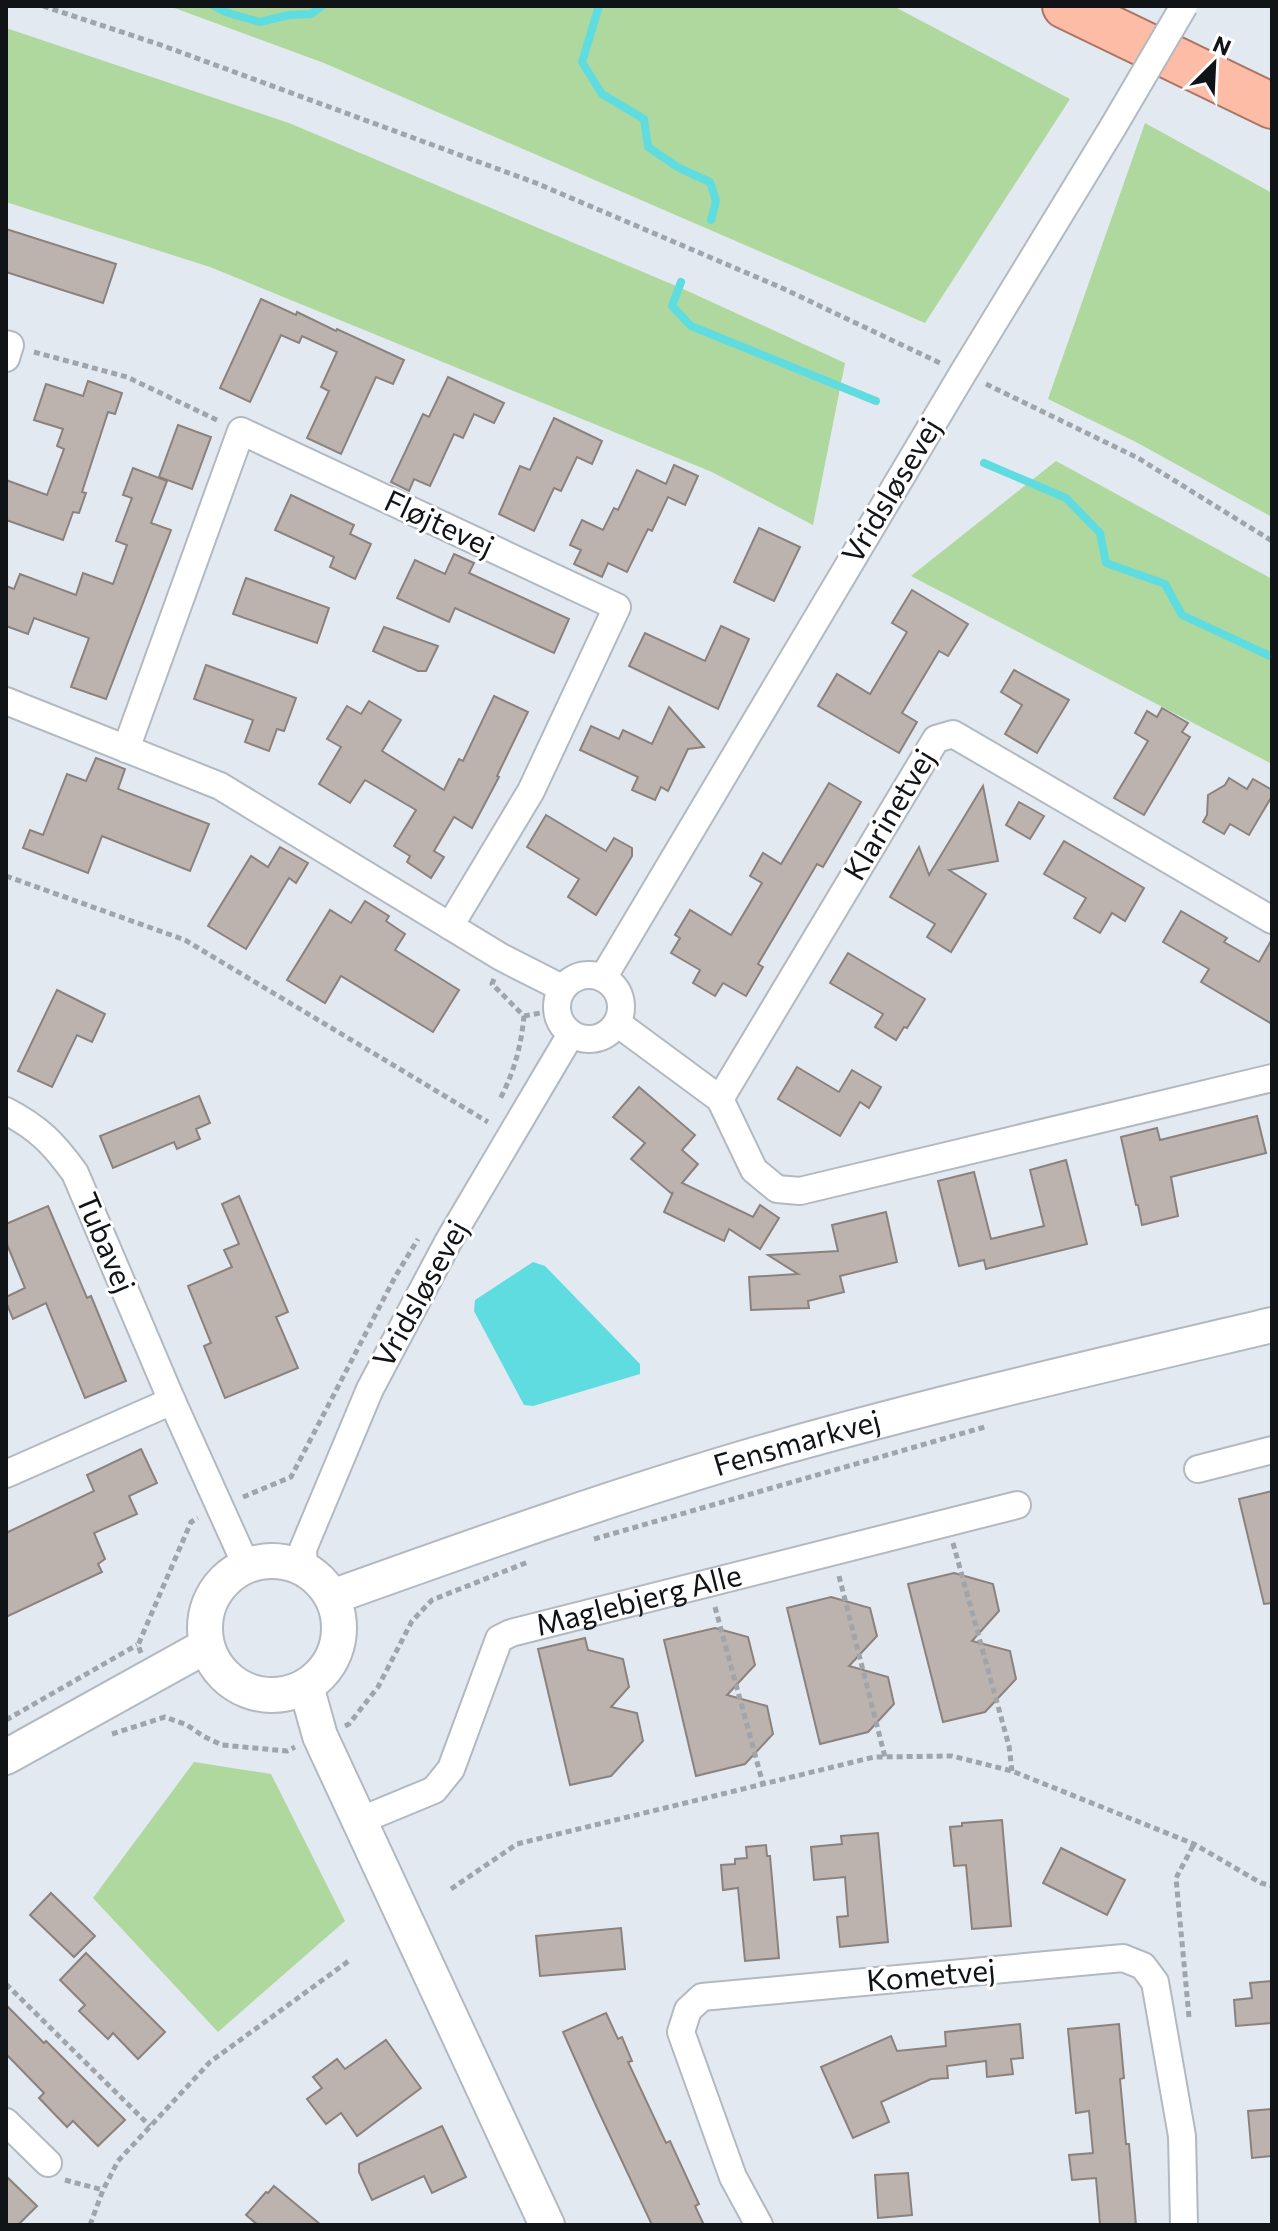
<svg xmlns="http://www.w3.org/2000/svg" width="1278" height="2231" font-family="Commissioner,sans-serif">
<style>
.green{fill:#aed89e}
.water{fill:#5fdce0}
.lines{fill:none;stroke-linecap:round;stroke-linejoin:round}
.stream{stroke:#5fdce0;stroke-width:8}
.building{fill:#bcb2ae;stroke:#8b827d;stroke-width:2}
.minor-casing{stroke:#b2b9c1;stroke-width:30}
.tertiary-casing{stroke:#b2b9c1;stroke-width:38}
.trunk-casing{stroke:#a97666;stroke-width:48}
.path{stroke:#a0a5ac;stroke-width:5;stroke-dasharray:6 4;stroke-linecap:butt}
.minor{stroke:#fff;stroke-width:26}
.tertiary{stroke:#fff;stroke-width:34}
.trunk{stroke:#fcbca6;stroke-width:44}
.minor-bridge-casing{stroke:#b2b9c1;stroke-width:30;stroke-linecap:butt}
.minor-bridge{stroke:#fff;stroke-width:26}
.labels{text-anchor:middle;stroke-width:6;stroke-linejoin:round;paint-order:stroke}
.street-label{font-size:30px;fill:#111417;stroke:#fff}
</style>
<rect width="100%" height="100%" fill="#e2e9f1"/>
<!-- green -->
<g class="green">
<polygon points="169,6 893,6 1070,99 925,323 324,63"/>
<polygon points="6,28 289,123 681,288 845,363 813,525 712,472 210,267 6,202"/>
<polygon points="1145,123 1272,193 1272,517 1134,441 1048,399"/>
<polygon points="1056,461 1272,579 1272,764 911,576"/>
<polygon points="194,1762 271,1774 345,1921 218,2032 93,1898"/>
</g>
<!-- water -->
<polygon class="water" points="533,1262 545,1266 640,1364 640,1374 533,1406 524,1405 474,1311 475,1300"/>
<g class="lines">
<!-- stream -->
<g class="stream">
<polyline points="214,6 228,13 260,22 289,15 311,14 322,6"/>
<polyline points="599,6 582,62 602,94 644,119 648,147 679,168 710,182 716,201 711,220"/>
<polyline points="681,282 672,306 691,326 876,401"/>
<polyline points="984,463 1066,498 1100,533 1106,563 1165,584 1182,615 1272,657"/>
</g>
</g>
<!-- building -->
<g class="building">
<polygon points="6,229 116,264 103,303 6,272"/>
<polygon points="261,299 296,315 297,312 336,331 337,329 404,360 393,384 376,377 341,454 307,438 329,391 321,387 337,352 302,336 299,343 281,335 250,402 220,388"/>
<polygon points="448,377 504,403 494,423 474,414 463,438 454,434 430,486 414,479 409,491 391,482 423,414 429,417"/>
<polygon points="88,381 122,393 115,414 108,412 82,492 86,493 79,513 73,512 63,540 6,520 6,480 47,495 64,449 57,446 63,429 34,420 46,384 83,396"/>
<polygon points="554,418 602,441 592,464 577,457 561,491 554,488 534,531 499,514 520,466 530,470"/>
<polygon points="178,425 211,437 192,489 159,477"/>
<polygon points="674,465 698,476 685,505 668,497 652,531 648,529 627,572 608,563 602,577 574,564 581,550 570,545 582,520 603,530 614,508 618,510 637,470 666,484"/>
<polygon points="133,468 167,481 151,523 171,530 106,699 71,687 89,638 34,618 28,634 6,626 6,586 14,589 20,574 76,595 83,573 113,584 127,545 116,541 132,498 123,495"/>
<polygon points="291,495 354,525 350,534 371,544 355,579 330,567 334,557 275,530"/>
<polygon points="759,528 800,547 774,601 734,582"/>
<polygon points="454,554 474,563 469,573 569,619 554,653 455,608 449,622 397,598 415,560 445,574"/>
<polygon points="246,578 329,608 317,643 233,614"/>
<polygon points="912,590 968,624 948,656 939,651 902,713 917,722 899,753 818,706 837,674 870,694 907,632 892,623"/>
<polygon points="721,626 749,639 718,709 629,666 645,633 705,661"/>
<polygon points="384,627 438,646 426,671 418,671 373,651"/>
<polygon points="206,665 296,698 284,731 277,729 269,751 245,742 253,720 194,699"/>
<polygon points="1014,670 1069,700 1037,753 1005,734 1022,705 1001,692"/>
<polygon points="494,696 528,712 497,776 499,777 472,828 454,817 434,851 444,857 431,878 407,862 410,856 394,846 416,810 365,780 350,803 319,784 341,747 327,739 347,706 361,714 369,701 401,720 382,751 444,790 459,759 463,761"/>
<polygon points="669,707 704,747 688,749 668,791 661,787 655,800 632,790 638,777 580,750 591,726 619,739 623,730 652,744"/>
<polygon points="1162,708 1188,723 1182,732 1190,737 1144,815 1114,798 1148,741 1135,733 1147,711 1157,717"/>
<polygon points="96,758 125,769 118,789 209,824 190,871 102,836 88,873 23,848 30,830 43,835 67,774 86,781"/>
<polygon points="1229,778 1247,789 1253,779 1272,790 1272,796 1249,835 1230,824 1224,834 1203,822 1207,815 1208,795 1225,785"/>
<polygon points="829,783 861,802 823,867 817,864 758,964 763,967 746,996 723,983 715,996 693,983 700,970 671,953 680,938 675,935 690,910 731,935 762,883 750,876 763,853 781,864"/>
<polygon points="983,786 998,861 949,870 986,894 951,952 927,937 935,924 890,897 919,847 929,875"/>
<polygon points="1019,802 1044,816 1030,839 1006,825"/>
<polygon points="546,815 606,851 614,838 632,848 632,856 596,915 568,897 579,879 527,847"/>
<polygon points="1064,841 1144,888 1125,921 1112,913 1100,933 1074,918 1086,898 1044,874"/>
<polygon points="280,847 308,863 296,883 289,878 246,949 208,926 251,856 268,867"/>
<polygon points="365,901 389,916 386,921 405,934 395,950 459,990 433,1032 341,976 325,1003 287,980 330,910 351,923"/>
<polygon points="1181,911 1227,938 1224,942 1259,962 1272,939 1272,1024 1201,982 1209,969 1163,942"/>
<polygon points="848,953 925,999 907,1028 904,1027 896,1040 875,1027 883,1014 830,983"/>
<polygon points="57,990 105,1014 92,1042 77,1035 52,1087 18,1071"/>
<polygon points="797,1067 839,1092 852,1070 881,1087 869,1108 860,1102 840,1136 778,1099"/>
<polygon points="639,1087 695,1135 682,1150 698,1164 682,1183 753,1217 760,1205 779,1218 760,1249 729,1229 724,1241 664,1212 673,1192 672,1194 631,1159 645,1143 613,1117"/>
<polygon points="199,1096 210,1123 196,1129 200,1139 177,1149 174,1142 113,1168 100,1136"/>
<polygon points="1257,1116 1266,1153 1171,1177 1178,1216 1142,1225 1138,1205 1136,1205 1121,1137 1157,1128 1160,1140"/>
<polygon points="1066,1160 1087,1244 986,1269 984,1260 959,1266 938,1181 974,1172 991,1239 1044,1226 1030,1170"/>
<polygon points="239,1196 288,1312 276,1317 298,1368 225,1398 204,1346 211,1343 188,1286 232,1267 224,1250 239,1244 222,1204"/>
<polygon points="48,1206 87,1298 91,1296 126,1381 85,1398 46,1303 13,1319 6,1302 6,1297 25,1288 6,1242 6,1224"/>
<polygon points="886,1212 897,1262 840,1276 844,1292 808,1301 809,1308 751,1310 749,1277 798,1274 768,1255 838,1251 832,1225"/>
<polygon points="141,1449 157,1483 129,1496 137,1514 94,1533 105,1559 98,1564 102,1572 6,1617 6,1533 94,1491 87,1475"/>
<polygon points="1272,1491 1272,1603 1264,1604 1239,1499"/>
<polygon points="954,1573 993,1584 999,1611 972,1641 1010,1651 1016,1679 985,1712 943,1722 908,1584"/>
<polygon points="831,1597 870,1608 877,1636 849,1666 888,1677 894,1704 868,1732 820,1744 787,1608"/>
<polygon points="715,1628 748,1637 755,1665 727,1695 767,1706 773,1734 745,1764 696,1776 664,1640"/>
<polygon points="585,1638 588,1650 623,1659 629,1687 611,1707 637,1713 643,1741 611,1776 570,1785 538,1649"/>
<polygon points="1002,1820 1011,1926 972,1929 966,1865 954,1866 950,1827 962,1826 962,1823"/>
<polygon points="878,1833 888,1942 840,1947 837,1917 848,1916 845,1877 814,1880 811,1847 842,1844 841,1836"/>
<polygon points="766,1845 767,1856 770,1856 779,1958 745,1961 738,1888 723,1890 721,1865 735,1864 735,1859 747,1858 746,1847"/>
<polygon points="1061,1848 1125,1880 1107,1915 1043,1883"/>
<polygon points="51,1893 95,1936 74,1957 30,1915"/>
<polygon points="621,1928 625,1969 540,1976 536,1936"/>
<polygon points="86,1953 165,2032 138,2059 113,2033 108,2039 79,2011 85,2005 60,1980"/>
<polygon points="1272,1981 1272,2023 1236,2026 1234,2000 1252,1998 1250,1983"/>
<polygon points="6,2005 44,2043 46,2041 125,2120 98,2146 73,2121 67,2127 39,2098 44,2093 6,2054"/>
<polygon points="606,2013 618,2039 622,2037 632,2061 628,2062 666,2143 670,2141 699,2204 695,2206 704,2225 652,2225 597,2108 563,2032"/>
<polygon points="1020,2024 1023,2058 1011,2059 1013,2074 987,2077 986,2061 947,2066 948,2078 931,2079 881,2102 889,2122 853,2138 821,2067 891,2036 897,2051 946,2046 945,2032"/>
<polygon points="1119,2024 1124,2078 1120,2079 1126,2144 1129,2144 1136,2225 1100,2225 1096,2178 1072,2180 1069,2155 1093,2153 1089,2111 1076,2113 1068,2029"/>
<polygon points="386,2040 421,2088 357,2136 341,2113 326,2124 307,2099 322,2088 313,2077 337,2059 345,2069"/>
<polygon points="1272,2109 1272,2156 1252,2158 1248,2111"/>
<polygon points="442,2126 466,2177 432,2193 424,2176 372,2200 359,2172 359,2164"/>
<polygon points="908,2173 912,2215 878,2218 875,2175"/>
<polygon points="6,2176 37,2206 18,2225 6,2225"/>
<polygon points="274,2186 321,2225 258,2225 246,2215 266,2192 268,2193"/>
</g>
<g class="lines">
<defs>
<g id="minor">
<polyline points="6,344 10,345 6,358"/>
<polyline points="6,701 220,786 501,957 562,988"/>
<polyline points="126,749 241,431 617,607 531,791 450,926"/>
<circle cx="589" cy="1007" r="32"/>
<polyline points="603,978 963,373 1113,127"/>
<polyline points="617,1023 720,1099 754,1170 777,1189 800,1191 1272,1078"/>
<polyline points="720,1099 936,739 953,734 1272,920"/>
<path d="M6 1111C39 1128 54 1144 75 1173L172 1401 246 1565"/>
<polyline points="1198,1469 1272,1450"/>
<polyline points="6,1474 172,1401"/>
<polyline points="304,1568 303,1549 370,1389 448,1242 571,1034"/>
<path id="s1" d="M359 1821 434 1790 451 1769 499 1639 511 1633 1017 1505"/>
<polyline points="6,2122 48,2163"/>
<polyline points="759,2225 733,2177 681,2032 688,2010 702,1997 1123,1958 1143,1966 1155,1982 1182,2136 1184,2225"/>
</g>
<g id="tertiary">
<circle cx="272" cy="1628" r="67"/>
<path id="s2" d="M332 1597C480 1544 628 1491 779 1448 942 1402 1107 1364 1272 1325"/>
<polyline points="306,1686 320,1736 547,2225"/>
<polyline points="6,1757 206,1646"/>
</g>
<polyline id="trunk" points="1065,6 1272,106"/>
</defs>
<!-- minor casing -->
<use href="#minor" class="minor-casing"/>
<!-- tertiary casing -->
<use href="#tertiary" class="tertiary-casing"/>
<!-- trunk casing -->
<use href="#trunk" class="trunk-casing"/>
<!-- path -->
<g class="path">
<polyline points="43,6 161,45 536,183 782,288 940,363"/>
<polyline points="34,352 127,377 219,421"/>
<polyline points="986,384 1138,458 1272,541"/>
<polyline points="6,876 185,940 488,1122"/>
<path d="M494 979 492 984 524 1016C521 1047 514 1072 500 1099"/>
<polyline points="524,1016 551,1011"/>
<polyline points="243,1497 291,1477 395,1277 418,1239"/>
<polyline points="594,1539 988,1426"/>
<polyline points="953,1543 1009,1746 1012,1771"/>
<polyline points="839,1576 885,1757"/>
<polyline points="715,1607 763,1784"/>
<polyline points="141,1653 138,1645 191,1522 198,1518"/>
<polyline points="6,1720 137,1645"/>
<polyline points="345,1726 349,1724 378,1687 412,1621 432,1600 528,1562"/>
<polyline points="112,1734 165,1717 187,1725 203,1736 222,1745 287,1751 295,1747"/>
<polyline points="451,1889 517,1844 874,1757 952,1756 1012,1771 1194,1844 1261,1883 1272,1886"/>
<polyline points="6,1984 150,2126"/>
<polyline points="1189,2017 1176,1878 1194,1844"/>
<polyline points="65,2180 103,2190"/>
<polyline points="90,2225 103,2190 118,2161 210,2062 350,1960"/>
</g>
<!-- minor -->
<use href="#minor" class="minor"/>
<!-- tertiary -->
<use href="#tertiary" class="tertiary"/>
<!-- trunk -->
<use href="#trunk" class="trunk"/>
<defs>
<polyline id="minor-bridge" points="1113,127 1184,6"/>
</defs>
<!-- minor-bridge casing -->
<use href="#minor-bridge" class="minor-bridge-casing"/>
<!-- minor-bridge -->
<use href="#minor-bridge" class="minor-bridge"/>
</g>
<g class="labels">
<!-- street labels -->
<g class="street-label">
<text transform="translate(892 491) rotate(-59)" y="10">Vridsløsevej</text>
<text transform="translate(439 524) rotate(25)" y="10">Fløjtevej</text>
<text transform="translate(890 815) rotate(-59)" y="10">Klarinetvej</text>
<text transform="translate(105 1243) rotate(67)" y="10">Tubavej</text>
<text transform="translate(421 1294) rotate(-61)" y="10">Vridsløsevej</text>
<text dy="10" stroke="none"><textPath href="#s2" startOffset="490">Fensmarkvej</textPath></text>
<text dy="10" stroke="none"><textPath href="#s1" startOffset="392">Maglebjerg Alle</textPath></text>
<text transform="translate(931 1976) rotate(-5)" y="10">Kometvej</text>
</g>
</g>
<!-- border -->
<rect width="1278" height="2231" fill="none" stroke="#111417" stroke-width="16"/>
<!-- north arrow -->
<g transform="translate(1214 64) rotate(24)" stroke="#ffffff" stroke-width="6" paint-order="stroke">
<path d="M0-6L14 30L0 20L-14 30Z" fill="#111417"/>
<text y="-12" font-size="22" font-weight="bold" text-anchor="middle" fill="#111417">N</text>
</g>
</svg>
